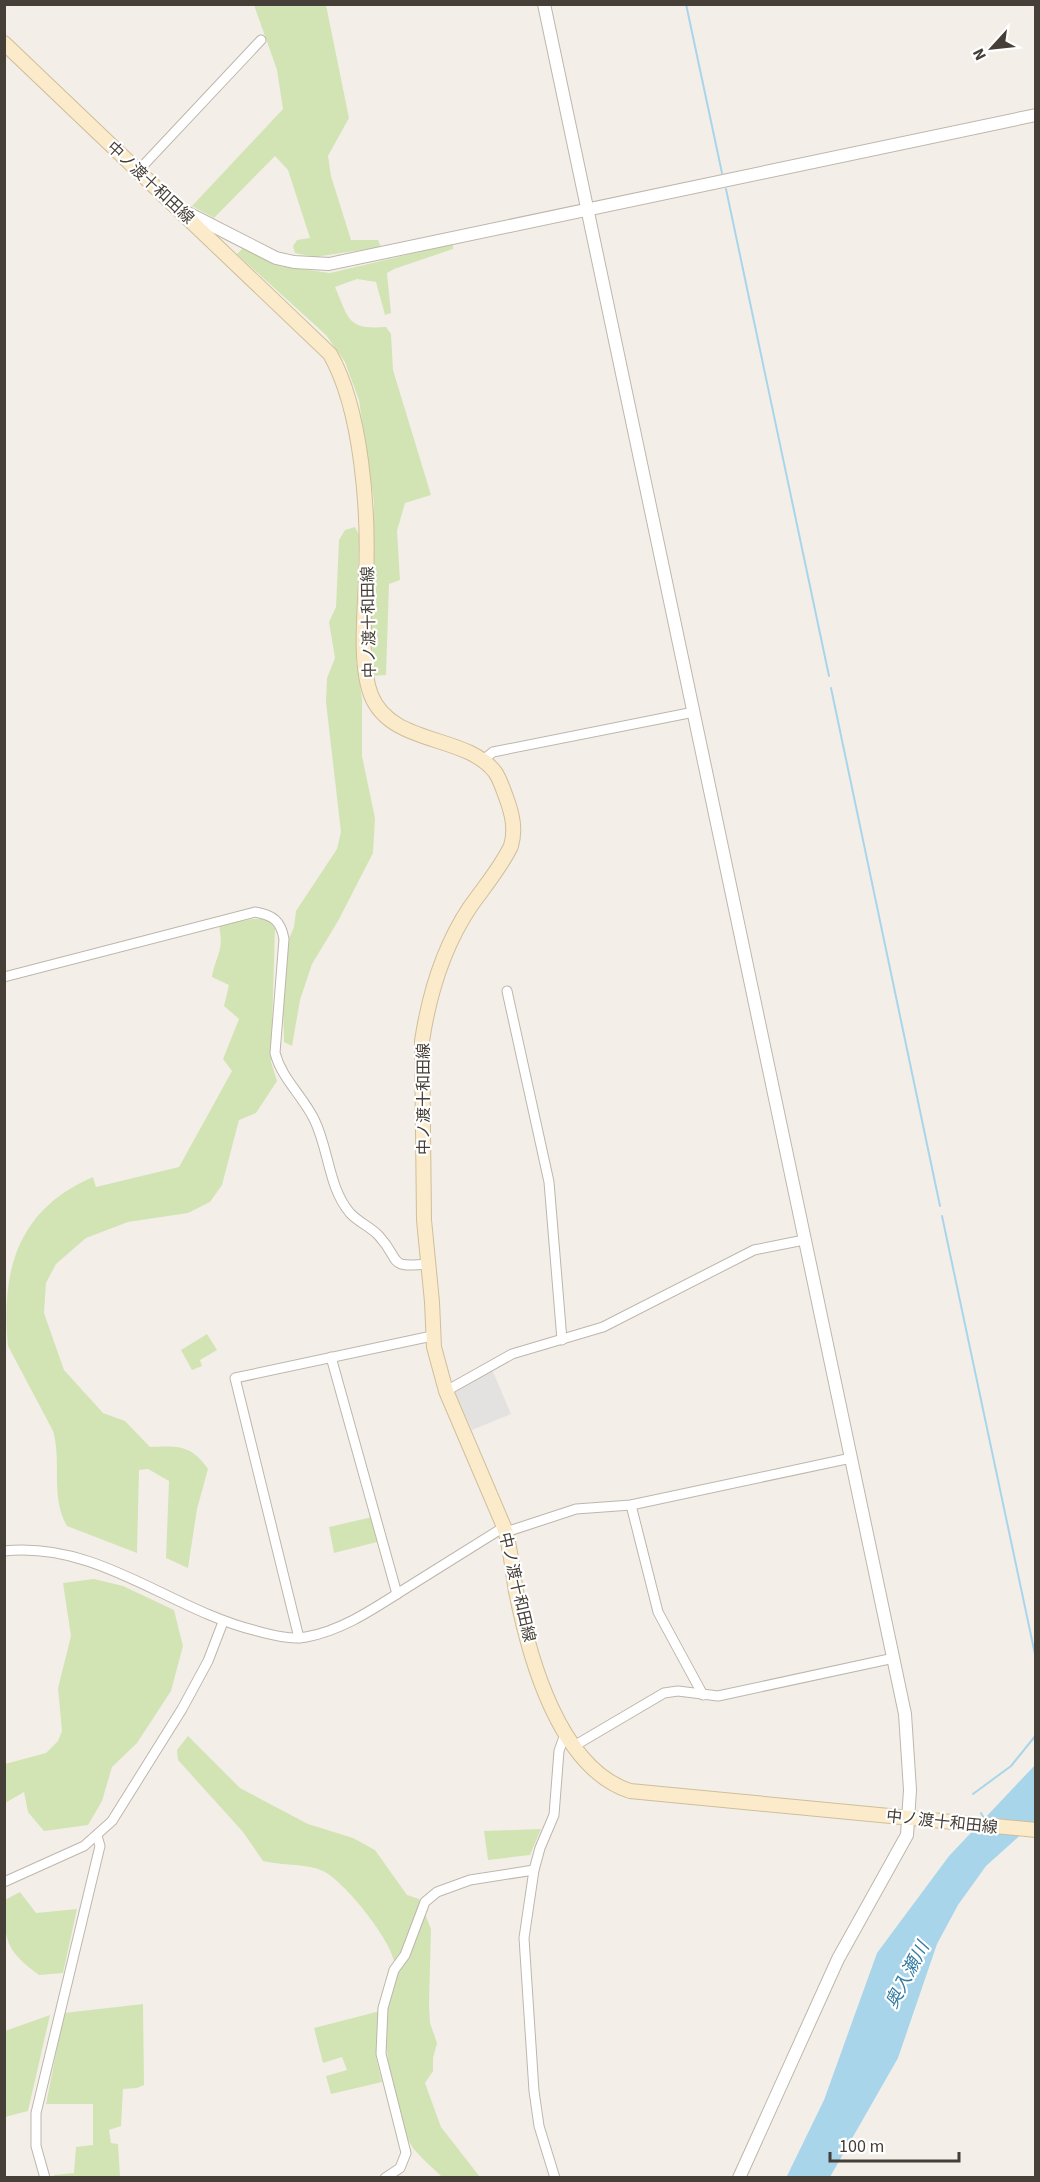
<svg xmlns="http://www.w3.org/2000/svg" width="1040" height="2182" font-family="'Source Sans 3','Noto Sans JP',sans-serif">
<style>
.green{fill:#d2e4b4}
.parking{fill:#e4e2e0}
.water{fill:#a9d5eb}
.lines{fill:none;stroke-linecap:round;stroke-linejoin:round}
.stream{stroke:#a9d5eb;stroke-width:2}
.minor-casing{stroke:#beb6ab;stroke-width:11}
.tertiary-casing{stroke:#beb6ab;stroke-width:14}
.secondary-casing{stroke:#cfbe9a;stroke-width:16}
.minor{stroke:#fff;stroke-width:9}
.tertiary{stroke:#fff;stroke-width:12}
.secondary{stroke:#fbebca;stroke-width:14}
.labels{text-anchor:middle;stroke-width:4.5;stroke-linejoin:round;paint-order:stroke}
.street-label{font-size:16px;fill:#463f37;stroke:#fff}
.water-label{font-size:18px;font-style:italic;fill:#367da2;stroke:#fff}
</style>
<rect width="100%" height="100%" fill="#f3efe8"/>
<!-- green -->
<g class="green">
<polygon points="254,5 326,5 349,118 328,156 331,176 351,240 378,240 381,247 315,257 295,253 293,246 297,240 310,238 288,170 275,156 214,218 192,206 283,109 277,70"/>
<path d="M453 244V249L394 269 387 273 391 313 385 315 376 282 357 279 335 287C349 319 347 330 386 327L391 334 393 370 431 495 405 503 397 531 400 580 389 584 386 675 372 676 371 593 374 502 359 400 345 362 326 335 237 254 243 248 279 266 330 273Z"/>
<polygon points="355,527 359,535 356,659 362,699 362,756 375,818 373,853 338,921 312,964 300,1000 292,1046 284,1042 283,1009 288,941 294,927 296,911 337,849 341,832 326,702 327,678 335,658 329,622 336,607 339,540 345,530"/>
<path d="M253 919H267L275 928 271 1062 277 1081 256 1113 239 1120 222 1185 210 1202 188 1213 128 1222 86 1238 56 1264 46 1283 44 1313 64 1370 103 1413 125 1421 150 1447C177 1446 191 1444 208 1469L197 1509 188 1568 166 1558 169 1481 148 1469 139 1470 137 1553 67 1526C50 1497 62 1461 53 1431L8 1346C0 1268 20 1208 93 1177L96 1187 179 1167 232 1071 223 1059 239 1019 224 1006 229 985 212 977C217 951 224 953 219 925Z"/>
<polygon points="207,1334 217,1350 200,1360 202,1366 192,1370 181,1350"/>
<polygon points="372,1517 377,1542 334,1553 329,1527"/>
<polygon points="94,1579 123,1586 174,1610 183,1646 171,1691 137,1743 112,1767 102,1801 88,1825 44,1831 28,1812 24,1792 5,1803 5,1764 46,1753 58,1741 62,1731 58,1688 71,1636 63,1583"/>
<path d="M188 1736 240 1788 308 1824 353 1838 375 1850 407 1895 419 1899 431 1929 429 2004 430 2023 437 2043 433 2058V2071L425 2083 441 2127 480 2177H442C433 2168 421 2158 413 2148 397 2125 383 2048 386 2019 387 2005 397 1974 394 1961 389 1937 345 1883 325 1872 309 1863 282 1866 263 1861L243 1832 178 1760 177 1750Z"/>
<polygon points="541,1829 530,1855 488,1860 484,1831"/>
<path d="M20 1892 36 1913 77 1909 63 1973 39 1975C5 1950 4 1940 5 1900Z"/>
<polygon points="143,2004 144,2085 137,2088 123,2089 121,2126 109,2130 111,2143 118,2144 120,2176 54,2177 54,2175 74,2173 76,2147 93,2145 93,2104 46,2104 64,2013"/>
<polygon points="380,2011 376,2057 382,2082 331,2094 326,2076 347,2070 342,2057 323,2063 314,2028"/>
<polygon points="50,2015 28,2111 5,2117 5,2031"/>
</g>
<!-- parking -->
<polygon class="parking" points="492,1369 511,1414 472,1430 454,1391"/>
<!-- water -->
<polygon class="water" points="1035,1765 1035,1822 986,1866 958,1905 937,1944 898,2058 830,2177 786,2178 824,2100 877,1953 949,1856"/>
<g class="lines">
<!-- stream -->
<g class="stream">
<polyline points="686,4 722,173"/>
<polyline points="726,189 829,676"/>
<polyline points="831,688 940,1206"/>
<polyline points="942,1216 1036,1659"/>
<polyline points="973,1794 1011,1766 1036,1735"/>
<polyline points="981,1813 985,1820"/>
</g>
<defs>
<g id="minor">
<polyline points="138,171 261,40"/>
<polyline points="482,761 493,752 694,712"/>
<path d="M4 977 255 912C273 915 281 921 284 939L275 1053C282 1079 302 1095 314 1119 329 1149 328 1187 350 1213 358 1222 371 1227 379 1236 402 1261 386 1268 427 1264"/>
<polyline points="507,991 549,1182 562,1340"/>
<polyline points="331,1357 397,1594"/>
<polyline points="446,1391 512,1354 603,1327 754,1250 804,1240"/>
<polyline points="631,1505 658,1612 703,1695"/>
<polyline points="506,1532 576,1509 631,1505 851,1458"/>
<path d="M4 1551C99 1541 170 1610 257 1631 272 1635 291 1640 306 1637 344 1630 376 1607 408 1587 440 1567 472 1547 504 1527"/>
<polyline points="299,1638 235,1378 432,1336"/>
<polyline points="574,1746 664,1693 678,1691 718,1696 894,1658"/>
<polyline points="4,1882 84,1846 112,1821 182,1709 208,1661 223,1622"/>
<polyline points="45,2178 36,2146 36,2113 100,1846 97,1836"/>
<polyline points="385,2178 400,2168 406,2153 381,2054 383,2008 394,1970 405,1955 425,1902 437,1892 470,1880 534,1870"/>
<polyline points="555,2178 539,2126 534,2091 524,1938 534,1870 540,1848 554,1815 559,1751 565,1734"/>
</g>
<g id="tertiary">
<polyline points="544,4 905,1714 910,1790 907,1835 838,1959 739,2178"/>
<polyline points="182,210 276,258 294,262 329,264 1036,115"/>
</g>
<path id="secondary" d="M4 43 330 354C362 410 369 512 366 577 365 610 359 664 371 695 391 746 466 734 495 772 500 779 503 789 506 797 512 813 516 829 511 846 500 869 484 887 470 907 444 946 429 995 422 1041L424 1220 432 1302 434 1347 446 1391 504 1527C511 1548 512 1569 516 1591 529 1657 559 1768 630 1791L1036 1830"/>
</defs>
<!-- minor casing -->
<use href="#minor" class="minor-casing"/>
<!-- tertiary casing -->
<use href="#tertiary" class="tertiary-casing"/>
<!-- secondary casing -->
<use href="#secondary" class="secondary-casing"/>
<!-- minor -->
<use href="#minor" class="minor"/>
<!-- tertiary -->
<use href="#tertiary" class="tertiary"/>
<!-- secondary -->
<use href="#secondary" class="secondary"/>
</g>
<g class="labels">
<!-- street labels -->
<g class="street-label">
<text transform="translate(151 182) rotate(43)" y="6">中ノ渡十和田線</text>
<text transform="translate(368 622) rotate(-91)" y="6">中ノ渡十和田線</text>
<text transform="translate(423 1099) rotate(-90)" y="6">中ノ渡十和田線</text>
<text transform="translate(518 1587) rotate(77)" y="6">中ノ渡十和田線</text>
<text transform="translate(942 1821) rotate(6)" y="6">中ノ渡十和田線</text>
</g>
<!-- water labels -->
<g class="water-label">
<text transform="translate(907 1975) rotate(-62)" y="6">奥入瀬川</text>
</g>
</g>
<!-- border -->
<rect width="1040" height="2182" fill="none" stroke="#463f37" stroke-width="12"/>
<!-- north arrow -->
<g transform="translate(992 48) rotate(243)" stroke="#ffffff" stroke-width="4.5" paint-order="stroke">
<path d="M0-4.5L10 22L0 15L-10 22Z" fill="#463f37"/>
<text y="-9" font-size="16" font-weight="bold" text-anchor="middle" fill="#463f37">N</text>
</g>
<!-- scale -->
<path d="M830 2152v9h129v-9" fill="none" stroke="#463f37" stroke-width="3"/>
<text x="839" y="2152" font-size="18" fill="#463f37" stroke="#ffffff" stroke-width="4.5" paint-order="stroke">100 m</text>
</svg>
